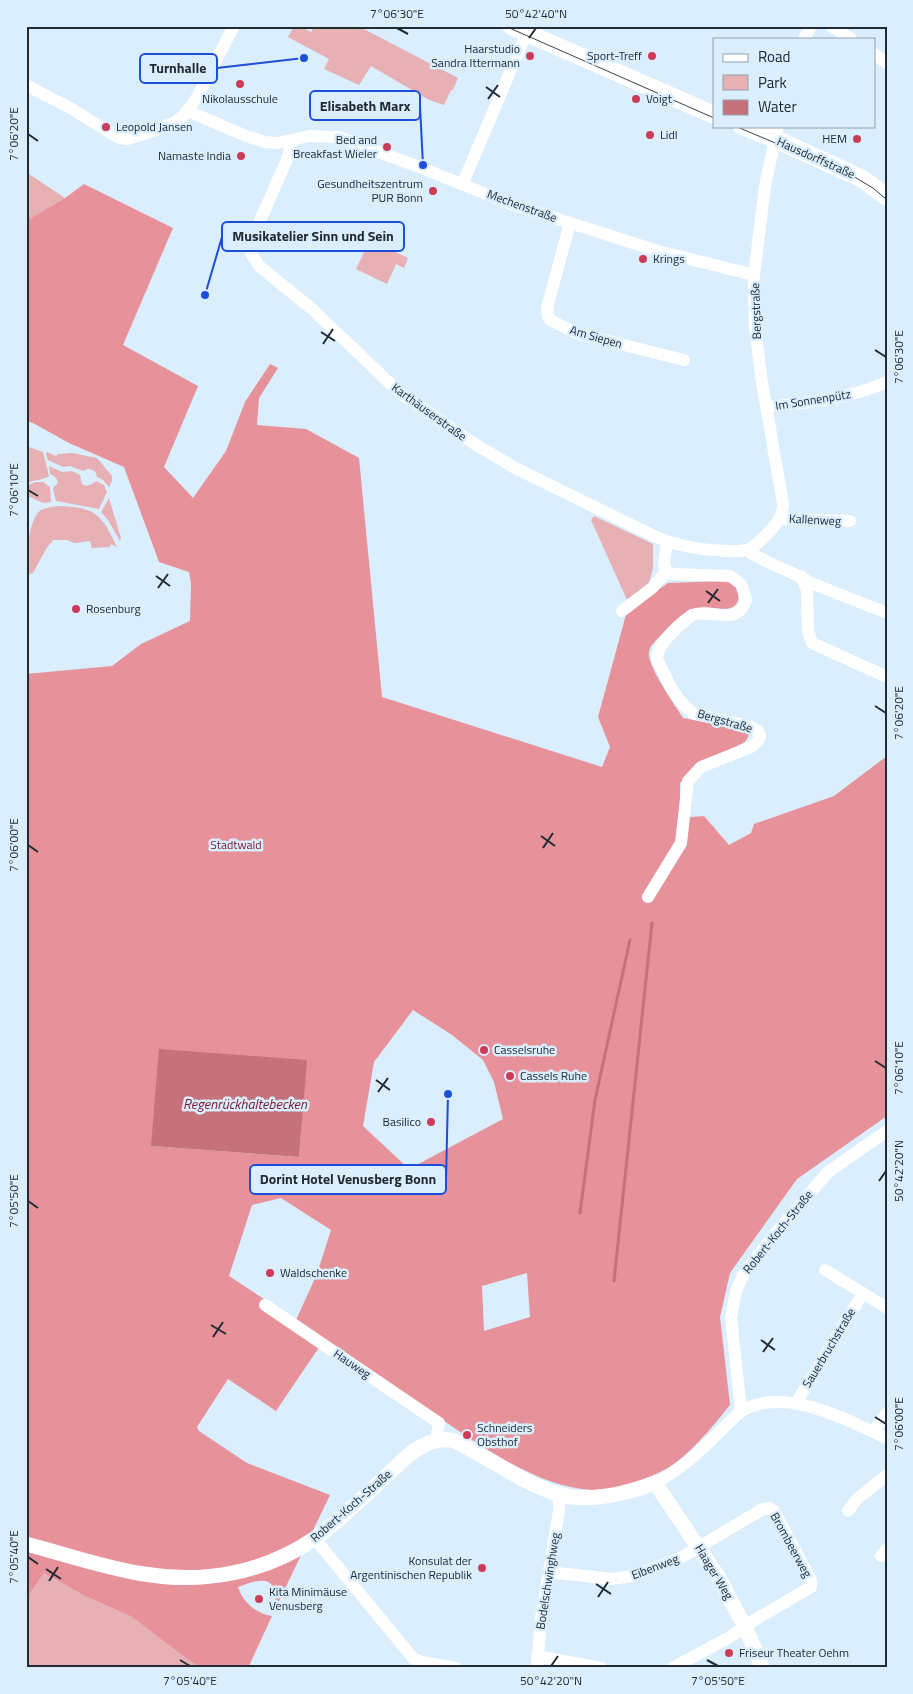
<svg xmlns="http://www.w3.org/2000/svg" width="913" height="1694" font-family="'Titillium Web',sans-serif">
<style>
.green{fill:#e6b0b4}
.forest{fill:#e7919a;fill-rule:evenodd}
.water{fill:#c5727b}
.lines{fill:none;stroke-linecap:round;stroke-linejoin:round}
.stream{stroke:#c5727b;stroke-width:3}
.minor{stroke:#fff;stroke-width:12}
.tertiary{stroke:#fff;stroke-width:15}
.secondary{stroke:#fff;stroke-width:18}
.tram{stroke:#3a444c;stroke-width:1}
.ticks{fill:none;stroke:#222b32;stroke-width:2}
.poi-dot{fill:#cc3c59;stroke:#daeefd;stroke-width:2}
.labels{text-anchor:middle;stroke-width:5;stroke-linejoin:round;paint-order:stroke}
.poi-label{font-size:12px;fill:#222b32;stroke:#daeefd;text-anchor:start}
.street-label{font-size:12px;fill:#222b32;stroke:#daeefd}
.park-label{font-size:12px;fill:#811c33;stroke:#daeefd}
.water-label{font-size:14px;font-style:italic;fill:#7c162e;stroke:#daeefd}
.leader{fill:none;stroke:#1d4ed8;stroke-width:2}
.callout-dot{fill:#1d4ed8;stroke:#daeefd;stroke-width:2}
.callout{fill:#daeefd;stroke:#1d4ed8;stroke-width:2}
.callout-label{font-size:14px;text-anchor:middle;font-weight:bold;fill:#222b32}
.neatline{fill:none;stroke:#222b32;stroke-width:2}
.ticks-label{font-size:12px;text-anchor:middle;fill:#222b32}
</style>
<rect width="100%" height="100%" fill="#daeefd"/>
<!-- green -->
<g class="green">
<polygon points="294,26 299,26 311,32 314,26 358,26 458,78 453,90 451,90 444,105 429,100 371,66 359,85 324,69 329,59 288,37"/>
<polygon points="26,172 65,198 26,221"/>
<polygon points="370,240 408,258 404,268 396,264 387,284 356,269"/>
<path d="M26 446 43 452 49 476C44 480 33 480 26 483Z"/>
<polygon points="47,452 56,456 58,454 72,453 97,458 112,476 112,481 109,487 103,480 97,477 96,473 93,470 88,469 83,471 70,466 63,467 48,460 46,454"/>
<path d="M49 466 62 472 72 471 80 475 82 484 86 486 92 484 96 481 104 485 107 492 99 509 56 501 53 488 58 483C57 478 55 476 50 474Z"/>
<polygon points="35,482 43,482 50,487 51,502 43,503 26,495 26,486"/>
<polygon points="109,498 121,538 120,541 108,520 101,512"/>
<path d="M57 506C95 507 101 513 117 547L111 544 110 547 92 548 90 541 74 543 67 540H53L46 549 33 573 26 575C26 561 28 518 41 510 45 508 52 507 57 506Z"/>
<polygon points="594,516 653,544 653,568 648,586 628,602 591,520"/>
<polygon points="44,1573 83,1595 132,1617 187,1659 201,1668 26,1668 26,1599"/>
</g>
<!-- forest -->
<path class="forest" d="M84 184 173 228 123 345 198 386 164 467 193 498 226 451 245 402 270 364 278 368 259 398 257 425 306 429 359 458 382 697 602 767 610 747 598 717 627 611 668 583 725 581C725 581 732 583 732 584 740 589 742 605 730 608 722 611 708 605 696 608 684 611 674 621 666 630 661 636 651 643 649 651 646 665 675 705 683 718L741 729 749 735 745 742 696 767 680 783V818L704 816 729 845 751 833 754 824 834 796 887 756V1116L797 1179 730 1273 720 1317 730 1405C713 1426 686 1460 662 1471 644 1480 614 1491 593 1490 536 1488 474 1441 428 1410 393 1386 359 1363 324 1340L276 1411 228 1379 197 1427 199 1431 247 1463 330 1495 279 1601 275 1600C278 1589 271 1579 259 1581 252 1581 245 1585 238 1587 243 1602 256 1614 272 1616L248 1668H201L187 1659 132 1617 83 1595 44 1573 26 1599V674L112 666 141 644 190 621 191 584 189 572 159 562 124 467 69 443 33 423 26 421V221L65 198ZM413 1010 452 1035 483 1060 494 1082 503 1119 409 1169 363 1126 374 1062ZM306 1060 299 1157 152 1146ZM281 1198 331 1230 317 1274 296 1320 229 1276 252 1205ZM527 1273 530 1317 484 1331 482 1286Z"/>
<!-- water -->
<polygon class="water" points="159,1049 307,1060 299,1157 151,1146"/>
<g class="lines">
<!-- stream -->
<g class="stream">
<polyline points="580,1213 595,1100 630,940"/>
<polyline points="614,1281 652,923"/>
</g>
<!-- minor -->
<g class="minor">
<polyline points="831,26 851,39"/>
<polyline points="804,39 811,26"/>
<polyline points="874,54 887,63"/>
<polyline points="26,85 72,109 119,138 127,139 141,135 174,123 184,115 196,99 234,26"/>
<polyline points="188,111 246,136 265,142 277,143 309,136 338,137 414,165 511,204 658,251 754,275"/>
<path d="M292 140 288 157 252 239 251 253 259 266 312 309 400 393 470 441 515 468 656 537C680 547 708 551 735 551 738 551 743 551 746 550 755 548 764 537 770 531 778 522 783 516 783 504L761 376 755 327 754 295V275L765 186 778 126"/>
<polyline points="463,183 529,27"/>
<polyline points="570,223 547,308 548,315 550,320 576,333 684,360"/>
<path d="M767 407C811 402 845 400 887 382"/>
<polyline points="780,519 850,521"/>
<path d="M746 550C767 564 790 570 811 583L887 613"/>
<polyline points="666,572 664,563 667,542"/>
<polyline points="801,576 807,590 808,631 812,643 885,676"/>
<polyline points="622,611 652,588 666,572"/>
<path d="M648 897 681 843 688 781 701 767 751 747 758 741 760 736 758 731 749 726 695 714C676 703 667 679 657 659 656 643 681 624 692 615 713 608 738 628 746 599L741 584 730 576 673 574 666 572"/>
<polyline points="825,1270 887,1308"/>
<polyline points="265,1305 439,1423 436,1440"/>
<polyline points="796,1403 863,1293"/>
<polyline points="741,1411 731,1317 736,1291 744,1273 774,1235 828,1172 887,1131"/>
<polyline points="873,1432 887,1413"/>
<path d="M655 1483C689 1466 713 1437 741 1411 786 1386 844 1419 887 1438"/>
<polyline points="848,1511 857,1499 887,1475"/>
<polyline points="315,1539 413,1658 422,1662 456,1668"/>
<polyline points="881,1556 887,1549"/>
<polyline points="549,1572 611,1579 633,1576 680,1558 763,1509 769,1508 774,1511 811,1580 811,1587 753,1621 730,1637 672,1668"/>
<polyline points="537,1656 601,1668"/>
<polyline points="537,1668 541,1618 559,1511 559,1494"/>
</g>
<!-- tertiary -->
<path class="tertiary" d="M26 1544C65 1554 104 1568 144 1574 203 1584 264 1573 314 1539 329 1529 342 1516 355 1505 374 1487 392 1470 411 1453 424 1444 436 1438 452 1440 487 1456 535 1492 571 1497 600 1500 628 1493 655 1483L719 1578 745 1627 763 1668"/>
<!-- secondary -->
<g class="secondary">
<polyline points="511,26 714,115"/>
<polyline points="742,126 775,139 852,174 864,180 887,197"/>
</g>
<!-- tram -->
<g class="tram">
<polyline points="505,26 714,118"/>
<polyline points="735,126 851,175 873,188 887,200"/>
</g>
</g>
<!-- ticks -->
<path class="ticks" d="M397 28 408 34M529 38 536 28M486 87 500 97M488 99 498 85M28 134 38 141M321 332 335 341M323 344 333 329M875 350 886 357M28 490 38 496M156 576 170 586M158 588 168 574M706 591 720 601M708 603 718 589M875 706 886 713M541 836 555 846M28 845 38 852M543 848 553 833M875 1061 886 1068M376 1080 390 1090M378 1092 388 1078M879 1181 886 1171M28 1201 38 1208M211 1325 226 1334M213 1337 223 1322M761 1340 775 1350M763 1352 773 1338M875 1417 886 1424M28 1557 38 1564M46 1569 61 1579M49 1581 58 1567M596 1584 611 1594M598 1597 608 1582M180 1660 190 1666M707 1660 718 1666M551 1666 558 1656"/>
<!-- markers -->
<g class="poi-dot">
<circle cx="530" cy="56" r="5"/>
<circle cx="652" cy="56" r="5"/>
<circle cx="240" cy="84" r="5"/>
<circle cx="636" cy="99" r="5"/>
<circle cx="106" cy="127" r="5"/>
<circle cx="650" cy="135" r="5"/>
<circle cx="857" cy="139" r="5"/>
<circle cx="387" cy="147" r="5"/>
<circle cx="241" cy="156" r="5"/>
<circle cx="433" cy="191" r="5"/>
<circle cx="643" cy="259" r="5"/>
<circle cx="76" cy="609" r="5"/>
<circle cx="484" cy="1050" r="5"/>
<circle cx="510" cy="1076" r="5"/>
<circle cx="431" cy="1122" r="5"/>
<circle cx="270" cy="1273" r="5"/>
<circle cx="467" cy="1435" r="5"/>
<circle cx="482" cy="1568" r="5"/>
<circle cx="259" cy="1599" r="5"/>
<circle cx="729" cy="1653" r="5"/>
</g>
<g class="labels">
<!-- poi labels -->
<g class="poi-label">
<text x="520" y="53" text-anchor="end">Haarstudio<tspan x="520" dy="14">Sandra Ittermann</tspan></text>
<text x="642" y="60" text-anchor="end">Sport-Treff</text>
<text x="240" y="103" text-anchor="middle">Nikolausschule</text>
<text x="646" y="103">Voigt</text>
<text x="116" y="131">Leopold Jansen</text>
<text x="660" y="139">Lidl</text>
<text x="847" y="143" text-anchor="end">HEM</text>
<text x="377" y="144" text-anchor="end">Bed and<tspan x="377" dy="14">Breakfast Wieler</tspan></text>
<text x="231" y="160" text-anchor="end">Namaste India</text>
<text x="423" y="188" text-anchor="end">Gesundheitszentrum<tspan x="423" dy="14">PUR Bonn</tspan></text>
<text x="653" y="263">Krings</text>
<text x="86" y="613">Rosenburg</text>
<text x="494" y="1054">Casselsruhe</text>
<text x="520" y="1080">Cassels Ruhe</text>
<text x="421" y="1126" text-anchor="end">Basilico</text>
<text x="280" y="1277">Waldschenke</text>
<text x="477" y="1432">Schneiders<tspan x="477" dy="14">Obsthof</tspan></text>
<text x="472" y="1565" text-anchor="end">Konsulat der<tspan x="472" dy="14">Argentinischen Republik</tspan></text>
<text x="269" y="1596">Kita Minimäuse<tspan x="269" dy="14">Venusberg</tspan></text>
<text x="739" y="1657">Friseur Theater Oehm</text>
</g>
<!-- street labels -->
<g class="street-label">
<text transform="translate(816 158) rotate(24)" y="4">Hausdorffstraße</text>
<text transform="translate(522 206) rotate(20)" y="4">Mechenstraße</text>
<text transform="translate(756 311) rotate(-92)" y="4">Bergstraße</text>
<text transform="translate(596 337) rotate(16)" y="4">Am Siepen</text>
<text transform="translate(813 400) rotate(-9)" y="4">Im Sonnenpütz</text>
<text transform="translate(429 412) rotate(36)" y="4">Karthäuserstraße</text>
<text transform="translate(815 520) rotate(3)" y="4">Kallenweg</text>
<text transform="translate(725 721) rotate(16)" y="4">Bergstraße</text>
<text transform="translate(778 1232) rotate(-51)" y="4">Robert-Koch-Straße</text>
<text transform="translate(829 1348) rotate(-59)" y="4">Sauerbruchstraße</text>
<text transform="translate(352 1364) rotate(34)" y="4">Hauweg</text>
<text transform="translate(351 1506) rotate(-41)" y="4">Robert-Koch-Straße</text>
<text transform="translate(791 1545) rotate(61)" y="4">Brombeerweg</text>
<text transform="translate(655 1567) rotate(-21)" y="4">Eibenweg</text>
<text transform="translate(714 1572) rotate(59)" y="4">Haager Weg</text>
<text transform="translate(548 1581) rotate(-81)" y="4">Bodelschwinghweg</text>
</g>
<!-- park labels -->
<g class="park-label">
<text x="236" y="849">Stadtwald</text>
</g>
<!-- water labels -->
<g class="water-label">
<text x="245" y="1109">Regenrückhaltebecken</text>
</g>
</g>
<!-- callouts -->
<path class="leader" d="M304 58L217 68M423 165L420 106M205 295L222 237M448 1094L446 1180"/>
<g class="callout-dot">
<circle cx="304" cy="58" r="5"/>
<circle cx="423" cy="165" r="5"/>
<circle cx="205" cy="295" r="5"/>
<circle cx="448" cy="1094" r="5"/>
</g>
<g class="callout">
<rect x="140" y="54" width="77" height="29" rx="5"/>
<rect x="310" y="91" width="110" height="29" rx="5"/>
<rect x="222" y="222" width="182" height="29" rx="5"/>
<rect x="250" y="1165" width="196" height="29" rx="5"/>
</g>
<g class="callout-label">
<text x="178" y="73">Turnhalle</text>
<text x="365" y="111">Elisabeth Marx</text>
<text x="313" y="241">Musikatelier Sinn und Sein</text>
<text x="348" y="1184">Dorint Hotel Venusberg Bonn</text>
</g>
<!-- border -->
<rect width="913" height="1694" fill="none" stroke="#daeefd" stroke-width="55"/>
<!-- legend -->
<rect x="713" y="38" width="162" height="90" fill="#daeefd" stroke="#90a0ac"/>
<rect x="723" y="54" width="25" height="8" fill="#ffffff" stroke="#90a0ac"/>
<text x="758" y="62" font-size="15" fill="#222b32">Road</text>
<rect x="723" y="75" width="25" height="15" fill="#e6b0b4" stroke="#90a0ac"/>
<text x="758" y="88" font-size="15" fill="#222b32">Park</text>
<rect x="723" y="100" width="25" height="15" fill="#c5727b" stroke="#90a0ac"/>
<text x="758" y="112" font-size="15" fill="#222b32">Water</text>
<rect x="28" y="28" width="858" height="1638" class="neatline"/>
<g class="ticks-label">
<text x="397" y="18">7°06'30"E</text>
<text x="536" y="18">50°42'40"N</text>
<text transform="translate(14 134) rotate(-90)" y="4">7°06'20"E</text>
<text transform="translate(899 357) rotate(-90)" y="4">7°06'30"E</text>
<text transform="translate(14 490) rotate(-90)" y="4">7°06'10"E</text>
<text transform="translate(899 713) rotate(-90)" y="4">7°06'20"E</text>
<text transform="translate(14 845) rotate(-90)" y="4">7°06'00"E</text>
<text transform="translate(899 1068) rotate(-90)" y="4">7°06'10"E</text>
<text transform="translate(899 1171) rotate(-90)" y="4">50°42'20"N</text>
<text transform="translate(14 1201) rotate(-90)" y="4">7°05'50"E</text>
<text transform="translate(899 1424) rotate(-90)" y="4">7°06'00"E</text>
<text transform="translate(14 1557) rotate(-90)" y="4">7°05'40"E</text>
<text x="190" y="1685">7°05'40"E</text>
<text x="551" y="1685">50°42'20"N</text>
<text x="718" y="1685">7°05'50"E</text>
</g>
</svg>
